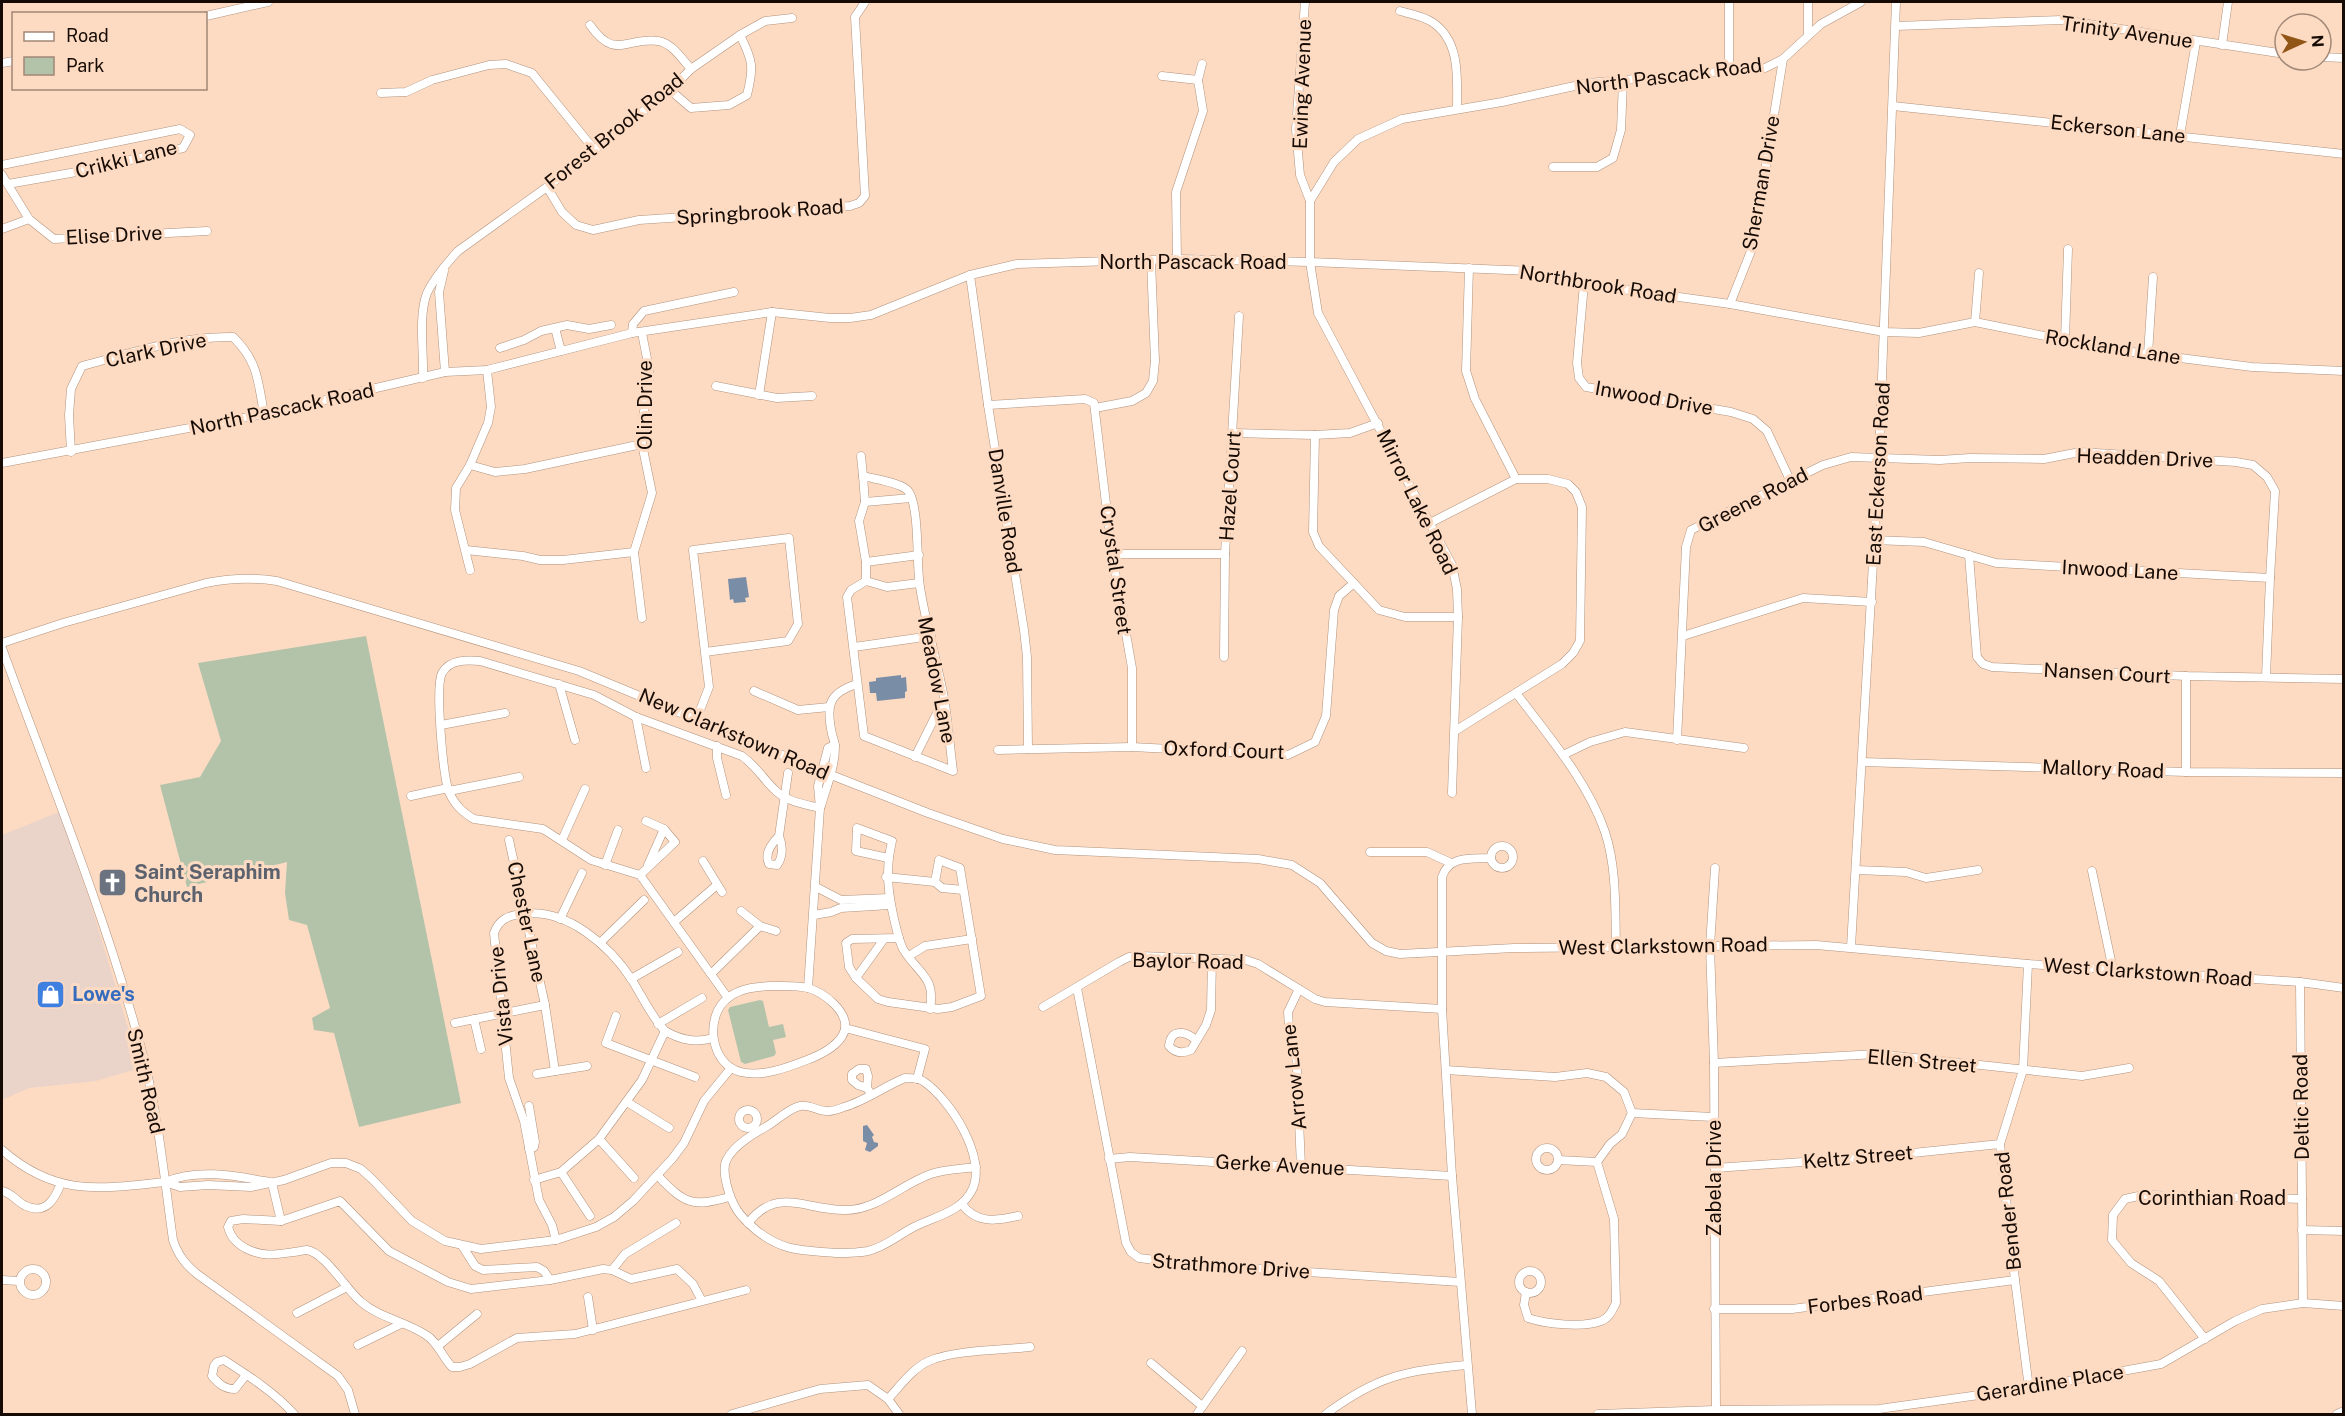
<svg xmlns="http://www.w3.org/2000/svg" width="2345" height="1416" font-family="'Public Sans',sans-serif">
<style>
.commercial{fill:#ead3c8}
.green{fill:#b3c3aa}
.water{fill:#798da7}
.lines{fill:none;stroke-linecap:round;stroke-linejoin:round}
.minor-casing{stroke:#b1927c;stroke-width:9}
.minor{stroke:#fff;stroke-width:8}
.labels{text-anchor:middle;stroke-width:6;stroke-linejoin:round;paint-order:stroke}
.street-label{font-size:20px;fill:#160b04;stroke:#fddbc3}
.worship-label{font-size:20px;font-weight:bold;fill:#5b616d;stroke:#fddbc3;text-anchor:start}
.shop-label{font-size:20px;font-weight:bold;fill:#366cbe;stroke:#fddbc3;text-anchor:start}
</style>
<rect width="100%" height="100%" fill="#fddbc3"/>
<!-- commercial -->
<polygon class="commercial" points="59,812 90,901 140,1068 96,1081 29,1088 2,1100 2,835"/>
<!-- green -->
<g class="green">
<polygon points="366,636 461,1103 359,1127 334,1033 314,1030 312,1018 330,1008 307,925 289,920 285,893 287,862 187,887 160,785 200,777 221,741 198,663"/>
<polygon points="760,1000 763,1001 769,1027 783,1024 786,1037 773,1040 776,1053 774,1056 745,1064 741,1062 728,1010 730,1007"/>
</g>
<!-- water -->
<g class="water">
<polygon points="746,577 749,597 745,598 746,602 734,603 733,599 730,600 728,579"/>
<polygon points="901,675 901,678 906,677 907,691 905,692 905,698 877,701 876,693 870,693 869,682 876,681 876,678"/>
<polygon points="867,1125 874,1135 872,1137 874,1142 878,1143 878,1146 870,1152 865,1150 867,1143 863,1141 863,1126"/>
</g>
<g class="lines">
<defs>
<g id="minor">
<polyline points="1305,2 1296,129 1300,175 1310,201"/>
<polyline points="1729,2 1729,71"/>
<polyline points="1808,2 1808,35"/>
<path d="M1400 11C1411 14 1423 16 1432 22 1461 41 1457 79 1457 109"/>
<polyline points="206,16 268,2"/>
<path d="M590 25C615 61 626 37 658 41 672 43 682 59 691 69"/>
<polyline points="1896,26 2062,20 2285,54"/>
<polyline points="2222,45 2228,2"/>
<polyline points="2321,57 2344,58"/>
<polyline points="2,63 14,61"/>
<polyline points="1162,76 1198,80"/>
<path d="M670 90 691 108 729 105 747 95C754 67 753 61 740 35"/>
<polyline points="381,93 406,92 432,80 489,65 506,64 532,73 593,148"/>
<polyline points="1893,106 2344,154"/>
<polyline points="2180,135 2196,42"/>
<polyline points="2,165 180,129 190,135 183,148 82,171 8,184"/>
<polyline points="1553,167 1597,167 1613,158 1621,130 1623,81"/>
<polyline points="2,175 29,219 54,239 207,231"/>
<polyline points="547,187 562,212 576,225 593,230 639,220 850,206 859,203 865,196 855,17 865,2"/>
<polyline points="2,229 29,219"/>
<polyline points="1177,259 1176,192 1203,111 1198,80 1202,64"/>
<polyline points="1469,268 1466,371 1475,399 1516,479"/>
<polyline points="444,271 439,292 445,372"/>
<polyline points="970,275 988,405 1024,630 1027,657 1028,749"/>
<polyline points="1584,284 1577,363 1579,378 1586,387 1731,412 1753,419 1767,431 1790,480"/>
<polyline points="1730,304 1753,246 1783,59"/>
<polyline points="1975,322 1979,273"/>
<polyline points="555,328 561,351"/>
<polyline points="632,333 633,324 644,311 734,292"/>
<polyline points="642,333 649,369 649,385 643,417 642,444 652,493 634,552 642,618"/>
<polyline points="2065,340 2068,249"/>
<polyline points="500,348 524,340 541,331 567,325 589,329 611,325"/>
<polyline points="2148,354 2153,277"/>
<path d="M423 378C424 353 418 316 427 293 434 278 447 263 458 251L547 187 670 90 691 69 740 35 765 21 792 18"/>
<polyline points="716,386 777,398 812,396"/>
<polyline points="759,395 772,312"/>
<polyline points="988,405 1085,399 1094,403 1112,554 1132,668 1132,747"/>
<polyline points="1095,408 1132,401 1146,393 1153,381 1155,361 1151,261"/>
<polyline points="1233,433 1315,435 1350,433 1378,423"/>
<polyline points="1315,435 1313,532 1319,546 1379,610 1405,617 1458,617"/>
<path d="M71 452 69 415 71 389 82 366C132 353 181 336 233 337 258 361 258 381 264 414"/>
<polyline points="861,456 863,476"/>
<polyline points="2,463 264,414 445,372 487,370 632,333 772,312 830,318 850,318 871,315 970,275 1017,264 1177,259 1310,262 1531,271 1584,284 1730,304 1884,332 1919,333 1975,322 2109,349 2148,354 2252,367 2344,371"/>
<polyline points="470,465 495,472 525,469 642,444"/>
<path d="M863 476C874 479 904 483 909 492 920 511 916 565 920 587 926 625 937 661 944 698 948 722 950 747 953 771L864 736 847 597 851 590 866 581V562L859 521 865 502Z"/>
<polyline points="865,502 911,498"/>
<polyline points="1430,523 1516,479 1548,479 1568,484 1576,492 1582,507 1580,641 1573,653 1562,664 1455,731"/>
<polyline points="1874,540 1924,542 1996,563 2270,578 2266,677"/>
<polyline points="466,550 523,556 540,560 563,560 634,552"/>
<polyline points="1112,554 1225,554"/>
<polyline points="1969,555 1977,657 1983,664 1992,667 2186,676 2344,679"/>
<polyline points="866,562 919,555"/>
<polyline points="470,570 455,510 456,488 470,465 488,423 491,407 487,370"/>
<polyline points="866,581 887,587 919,583"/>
<polyline points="1683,636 1803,598 1872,602"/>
<path d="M2 643 63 623 206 583C231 578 252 577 277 581L579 671 821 771 928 813 1003 839 1055 850 1258 859 1292 865 1320 883 1372 943 1386 951 1400 954 1514 948 1816 945 2028 964 2300 982 2344 988"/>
<polyline points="854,647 931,636"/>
<path d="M2 648C50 780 104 911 141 1048 158 1111 164 1176 173 1240 178 1255 185 1264 197 1274L338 1376 348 1390 355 1414"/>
<polyline points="1224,657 1225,554 1239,316"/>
<polyline points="2186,676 2186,772"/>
<polyline points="559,684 575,740"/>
<polyline points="754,691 798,710 829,707"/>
<path d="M1516 693C1548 735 1588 782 1605 832 1617 868 1615 910 1616 947"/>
<polyline points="636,717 646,768"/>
<polyline points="697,718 709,687 693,550 789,538 798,624 788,641 705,652"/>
<polyline points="441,725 505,713"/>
<polyline points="1677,740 1686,547 1691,530 1823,465 1851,457 1940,460 1970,458 2044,459 2080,452 2236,462 2253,465 2267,477 2275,491 2270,578"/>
<polyline points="717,746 717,758 726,795"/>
<polyline points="998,750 1132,747 1288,755 1315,742 1326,716 1334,610 1339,596 1354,583"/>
<polyline points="1563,755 1590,742 1625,732 1744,748"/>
<polyline points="915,757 944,699"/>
<polyline points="1862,762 2186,772 2344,773"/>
<polyline points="449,791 519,777"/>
<polyline points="1452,793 1458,617 1457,589 1452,565 1318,313 1310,262 1310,201 1334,162 1358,139 1402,119 1502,102 1588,83 1765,68 1783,59 1821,24 1861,2"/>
<polyline points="411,796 448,788"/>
<path d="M821 806C826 788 835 767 835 747 835 743 833 738 832 734 826 706 828 693 857 684"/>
<path d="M779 836C783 846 783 857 777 865L769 864C764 854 772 843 779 836L788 773"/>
<polyline points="509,840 545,1005 555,1071"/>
<polyline points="562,840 585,789"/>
<circle cx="1502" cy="857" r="11"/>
<polyline points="1370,852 1427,852 1451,863"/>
<path d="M888 858 856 851 857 828 892 841C885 870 888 894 895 923 897 931 899 941 903 949 918 974 936 976 930 1009"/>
<polyline points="703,861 722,892"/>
<polyline points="605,865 618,830"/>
<polyline points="648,865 664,829"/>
<polyline points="1715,868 1710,946 1714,1063 1716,1410"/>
<polyline points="1856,870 1906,872 1926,878 1978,870"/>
<polyline points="2092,871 2113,970"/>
<polyline points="640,875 675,842 664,829 646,821"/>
<polyline points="886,877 935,882 942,888 963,890"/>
<polyline points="816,887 841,900 889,898"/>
<polyline points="741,911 760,926 776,931"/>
<polyline points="814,915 831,912 841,908 890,905"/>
<polyline points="560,919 582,873"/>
<polyline points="674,922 717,885"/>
<polyline points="899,938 852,939 846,943 849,967 856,978 878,999 888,1002 938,1009 952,1007 981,996 960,868 939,860 935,882"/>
<polyline points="600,943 644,900"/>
<polyline points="1851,947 1879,458 1896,2"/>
<polyline points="909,956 925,946 972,939"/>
<polyline points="2028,964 2023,1070 2000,1144 2015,1280 2029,1388"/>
<polyline points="711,974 760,926"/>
<polyline points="856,978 884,939"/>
<polyline points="631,979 678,952"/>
<polyline points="2300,982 2303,1303"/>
<path d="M771 986C783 986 796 985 808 988 823 992 848 1011 845 1029 842 1043 824 1053 812 1058 791 1066 763 1078 741 1072 710 1065 704 1016 728 998 740 988 756 987 771 986Z"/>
<polyline points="808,988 820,808 818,786 828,748 835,745"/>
<polyline points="1077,988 1126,1243 1131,1252 1139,1258 1188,1264 1460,1282"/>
<polyline points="1299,989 1288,1012 1289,1027 1296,1049 1301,1167"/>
<path d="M728 998 640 875 591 860 543 829 474 819C462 812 455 805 449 792 443 776 435 687 442 673 450 659 467 660 480 661L594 695 636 717 742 756C758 768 763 779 776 791 788 802 804 804 820 808"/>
<polyline points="1043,1007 1119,962 1129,957 1140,956 1246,960 1258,964 1315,999 1325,1002 1442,1009"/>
<polyline points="616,1016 606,1043 695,1077"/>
<polyline points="474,1019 481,1049"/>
<polyline points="455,1023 545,1005"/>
<polyline points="658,1024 702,998"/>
<polyline points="845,1028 925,1049 917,1079"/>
<path d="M1196 1040C1185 1031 1171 1028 1169 1046 1175 1053 1182 1054 1191 1050L1206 1025 1211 1010 1212 959"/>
<polyline points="1714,1063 1877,1054 2082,1076 2129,1068"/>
<polyline points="1446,1070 1555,1077 1587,1073 1606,1077 1624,1092 1632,1113"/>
<polyline points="537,1074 587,1066"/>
<path d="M905 1078C911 1078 918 1078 923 1081 950 1099 988 1158 972 1190 961 1213 932 1217 912 1228 897 1236 885 1247 868 1251 858 1253 847 1253 836 1253 803 1250 783 1252 756 1230 749 1224 742 1218 737 1210 730 1199 720 1171 727 1159 735 1144 755 1133 769 1125 778 1119 790 1108 800 1106 810 1104 817 1111 826 1111 832 1112 839 1109 844 1107 865 1101 885 1086 905 1078Z"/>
<polyline points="867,1088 868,1076 866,1069 859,1069 852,1074 852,1080 858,1085 867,1088 871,1094"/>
<polyline points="627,1102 669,1128"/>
<polyline points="529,1106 535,1142 534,1147 529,1149"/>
<circle cx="748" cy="1119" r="9"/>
<polyline points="1632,1113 1713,1117"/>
<polyline points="599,1139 634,1178"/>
<circle cx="1547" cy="1159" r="11"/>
<path d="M2 1150C56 1197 99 1189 165 1182 198 1168 236 1176 270 1182"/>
<polyline points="1109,1159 1130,1157 1452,1176"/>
<polyline points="1558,1160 1597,1162"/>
<polyline points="1715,1168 1874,1157 2000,1144"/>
<polyline points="561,1172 590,1216"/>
<path d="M658 1176C684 1203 692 1208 729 1197"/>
<polyline points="534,1180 561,1172 599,1139 642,1080 665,1031"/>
<polyline points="165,1182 180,1187 208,1185 251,1187 284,1180 331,1163 346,1163 361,1169 372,1179 412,1221 445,1241 481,1249 556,1240 596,1227 614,1217 633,1201 672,1159 684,1143 704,1101 731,1068"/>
<polyline points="272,1183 281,1221"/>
<path d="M2 1191C12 1193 17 1202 26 1206 46 1215 55 1199 61 1183"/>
<path d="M962 1204C976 1224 997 1221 1018 1216"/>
<path d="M748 1223C778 1185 806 1211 846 1210 877 1210 902 1184 931 1174 945 1169 962 1169 976 1167"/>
<polyline points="2302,1230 2344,1231"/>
<path d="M556 1240 552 1225 539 1200 524 1121 509 1078 494 933C499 919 509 915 523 914 567 908 610 946 632 980 643 998 651 1016 665 1031 681 1040 695 1043 713 1038"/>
<polyline points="463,1247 475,1266 483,1270 537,1267 544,1271 550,1280"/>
<circle cx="33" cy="1282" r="13"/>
<polyline points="612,1270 625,1254 676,1223"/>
<circle cx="1530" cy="1282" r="11"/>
<polyline points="2,1280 19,1281"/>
<path d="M1526 1292 1524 1305 1528 1318C1546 1324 1583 1328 1601 1321 1609 1318 1612 1311 1616 1303L1614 1219 1597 1162 1610 1144 1622 1134 1632 1113"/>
<polyline points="588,1297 593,1330"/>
<path d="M702 1301 693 1284 677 1269 631 1279 612 1270 603 1269 550 1280 471 1289 448 1282 389 1251 340 1201 281 1221 243 1219 231 1221 228 1227C231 1237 235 1242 245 1248 262 1257 274 1255 294 1252 297 1252 303 1250 307 1250 324 1252 347 1290 360 1301 379 1318 405 1321 426 1335 438 1342 442 1357 452 1367H460L470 1364 517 1338 575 1334 746 1290"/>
<polyline points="1714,1309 1792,1309 2015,1280"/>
<polyline points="297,1313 347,1287"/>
<polyline points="2205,1339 2159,1281 2131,1263 2112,1240 2113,1215 2125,1199 2143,1195 2302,1199"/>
<polyline points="358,1345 401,1324"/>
<polyline points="438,1346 477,1314"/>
<polyline points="1151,1363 1202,1406"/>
<path d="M246 1375 235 1389C224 1389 219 1384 212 1376L214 1366 217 1362 224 1360C249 1376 275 1393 294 1414"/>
<path d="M888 1399C900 1386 913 1368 929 1361 953 1350 1003 1350 1030 1347"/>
<polyline points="732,1414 820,1389 868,1385 888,1399 899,1414"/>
<polyline points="1197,1414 1242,1351"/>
<path d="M1326 1414C1377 1376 1404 1371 1466 1365"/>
<path d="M1472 1414 1452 1176 1442 1009V877C1449 855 1472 859 1491 858"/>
<polyline points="1598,1414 1716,1410 1879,1409 2029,1388 2161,1364 2235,1321 2262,1309 2303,1303 2344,1306"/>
<polyline points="2337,1414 2344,1411"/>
</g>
</defs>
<!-- minor casing -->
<use href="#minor" class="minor-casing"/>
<!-- minor -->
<use href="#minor" class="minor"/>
</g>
<!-- icons -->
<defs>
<symbol id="church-square" viewBox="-11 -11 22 22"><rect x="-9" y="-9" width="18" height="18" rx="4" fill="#6b7280" stroke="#fddbc3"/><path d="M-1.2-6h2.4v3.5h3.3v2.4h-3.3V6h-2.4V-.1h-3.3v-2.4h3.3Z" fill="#fff"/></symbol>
<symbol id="shop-square" viewBox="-11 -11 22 22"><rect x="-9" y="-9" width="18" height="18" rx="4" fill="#3f7fe0" stroke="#fddbc3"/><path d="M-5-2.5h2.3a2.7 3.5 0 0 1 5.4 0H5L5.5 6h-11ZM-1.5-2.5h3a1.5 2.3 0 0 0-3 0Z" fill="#fff"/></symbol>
</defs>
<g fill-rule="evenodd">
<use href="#church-square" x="96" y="866" width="33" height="33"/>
<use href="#shop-square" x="34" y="978" width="33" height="33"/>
</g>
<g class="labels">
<!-- street labels -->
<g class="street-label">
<text transform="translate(2127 32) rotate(8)" y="7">Trinity Avenue</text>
<text transform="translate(1669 76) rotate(-7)" y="7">North Pascack Road</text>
<text transform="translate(1302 84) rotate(-88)" y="7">Ewing Avenue</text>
<text transform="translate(2118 129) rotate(6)" y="7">Eckerson Lane</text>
<text transform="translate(614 131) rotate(-39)" y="7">Forest Brook Road</text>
<text transform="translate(126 159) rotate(-14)" y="7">Crikki Lane</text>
<text transform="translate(1761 183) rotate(-80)" y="7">Sherman Drive</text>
<text transform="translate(760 212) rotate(-4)" y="7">Springbrook Road</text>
<text transform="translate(114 235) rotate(-3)" y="7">Elise Drive</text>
<text x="1193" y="269">North Pascack Road</text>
<text transform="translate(1598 284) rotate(9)" y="7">Northbrook Road</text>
<text transform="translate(2113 347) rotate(9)" y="7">Rockland Lane</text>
<text transform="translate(156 350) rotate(-12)" y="7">Clark Drive</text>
<text transform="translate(1654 398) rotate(10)" y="7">Inwood Drive</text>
<text transform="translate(645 405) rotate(-90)" y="7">Olin Drive</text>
<text transform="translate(282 409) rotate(-12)" y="7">North Pascack Road</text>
<text transform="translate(2145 458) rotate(2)" y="7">Headden Drive</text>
<text transform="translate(1878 474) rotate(-87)" y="7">East Eckerson Road</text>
<text transform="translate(1230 486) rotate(-86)" y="7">Hazel Court</text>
<text transform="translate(1753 500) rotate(-27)" y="7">Greene Road</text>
<text transform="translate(1417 502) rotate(64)" y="7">Mirror Lake Road</text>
<text transform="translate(1005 511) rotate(81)" y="7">Danville Road</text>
<text transform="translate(1116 570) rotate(82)" y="7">Crystal Street</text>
<text transform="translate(2120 570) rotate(3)" y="7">Inwood Lane</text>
<text transform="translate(2107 673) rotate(3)" y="7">Nansen Court</text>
<text transform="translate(937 680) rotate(79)" y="7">Meadow Lane</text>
<text transform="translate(734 734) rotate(23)" y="7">New Clarkstown Road</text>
<text transform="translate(1224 750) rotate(2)" y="7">Oxford Court</text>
<text transform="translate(2103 769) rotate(2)" y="7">Mallory Road</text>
<text transform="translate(527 922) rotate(78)" y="7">Chester Lane</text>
<text transform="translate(1663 946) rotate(-1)" y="7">West Clarkstown Road</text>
<text transform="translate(1188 961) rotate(1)" y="7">Baylor Road</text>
<text transform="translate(2148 972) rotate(4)" y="7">West Clarkstown Road</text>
<text transform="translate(501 996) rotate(-96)" y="7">Vista Drive</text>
<text transform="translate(1922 1061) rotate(5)" y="7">Ellen Street</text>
<text transform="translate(1294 1077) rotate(-96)" y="7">Arrow Lane</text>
<text transform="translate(146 1081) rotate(77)" y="7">Smith Road</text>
<text transform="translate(2301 1107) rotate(-91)" y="7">Deltic Road</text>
<text transform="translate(1858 1157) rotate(-5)" y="7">Keltz Street</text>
<text transform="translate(1280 1165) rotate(3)" y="7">Gerke Avenue</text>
<text transform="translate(1714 1178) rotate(-90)" y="7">Zabela Drive</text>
<text x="2212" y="1205">Corinthian Road</text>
<text transform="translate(2008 1211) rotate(-96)" y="7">Bender Road</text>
<text transform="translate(1231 1266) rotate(4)" y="7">Strathmore Drive</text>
<text transform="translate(1865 1300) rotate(-7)" y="7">Forbes Road</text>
<text transform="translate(2050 1383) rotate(-9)" y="7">Gerardine Place</text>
</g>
<!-- worship labels -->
<g class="worship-label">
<text x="134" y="879">Saint Seraphim<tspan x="134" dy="23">Church</tspan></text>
</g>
<!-- shop labels -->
<g class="shop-label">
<text x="72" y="1001">Lowe's</text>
</g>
</g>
<!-- border -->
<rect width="2345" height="1416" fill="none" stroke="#160b04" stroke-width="6"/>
<!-- legend -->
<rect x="12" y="12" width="195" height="78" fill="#fddbc3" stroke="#a18877" stroke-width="1.5"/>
<rect x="24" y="32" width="30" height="9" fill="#ffffff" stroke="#a18877" stroke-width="1.5"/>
<text x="66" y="42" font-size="18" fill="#160b04">Road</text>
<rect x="24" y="57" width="30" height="18" fill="#b3c3aa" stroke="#a18877" stroke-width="1.5"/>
<text x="66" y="72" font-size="18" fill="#160b04">Park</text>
<!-- north arrow -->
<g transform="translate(2303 42) rotate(86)"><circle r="28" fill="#fddbc3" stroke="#a18877" stroke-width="1.5"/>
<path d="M0-4.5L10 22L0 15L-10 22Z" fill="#915515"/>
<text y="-9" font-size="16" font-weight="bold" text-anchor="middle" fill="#160b04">N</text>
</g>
</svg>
